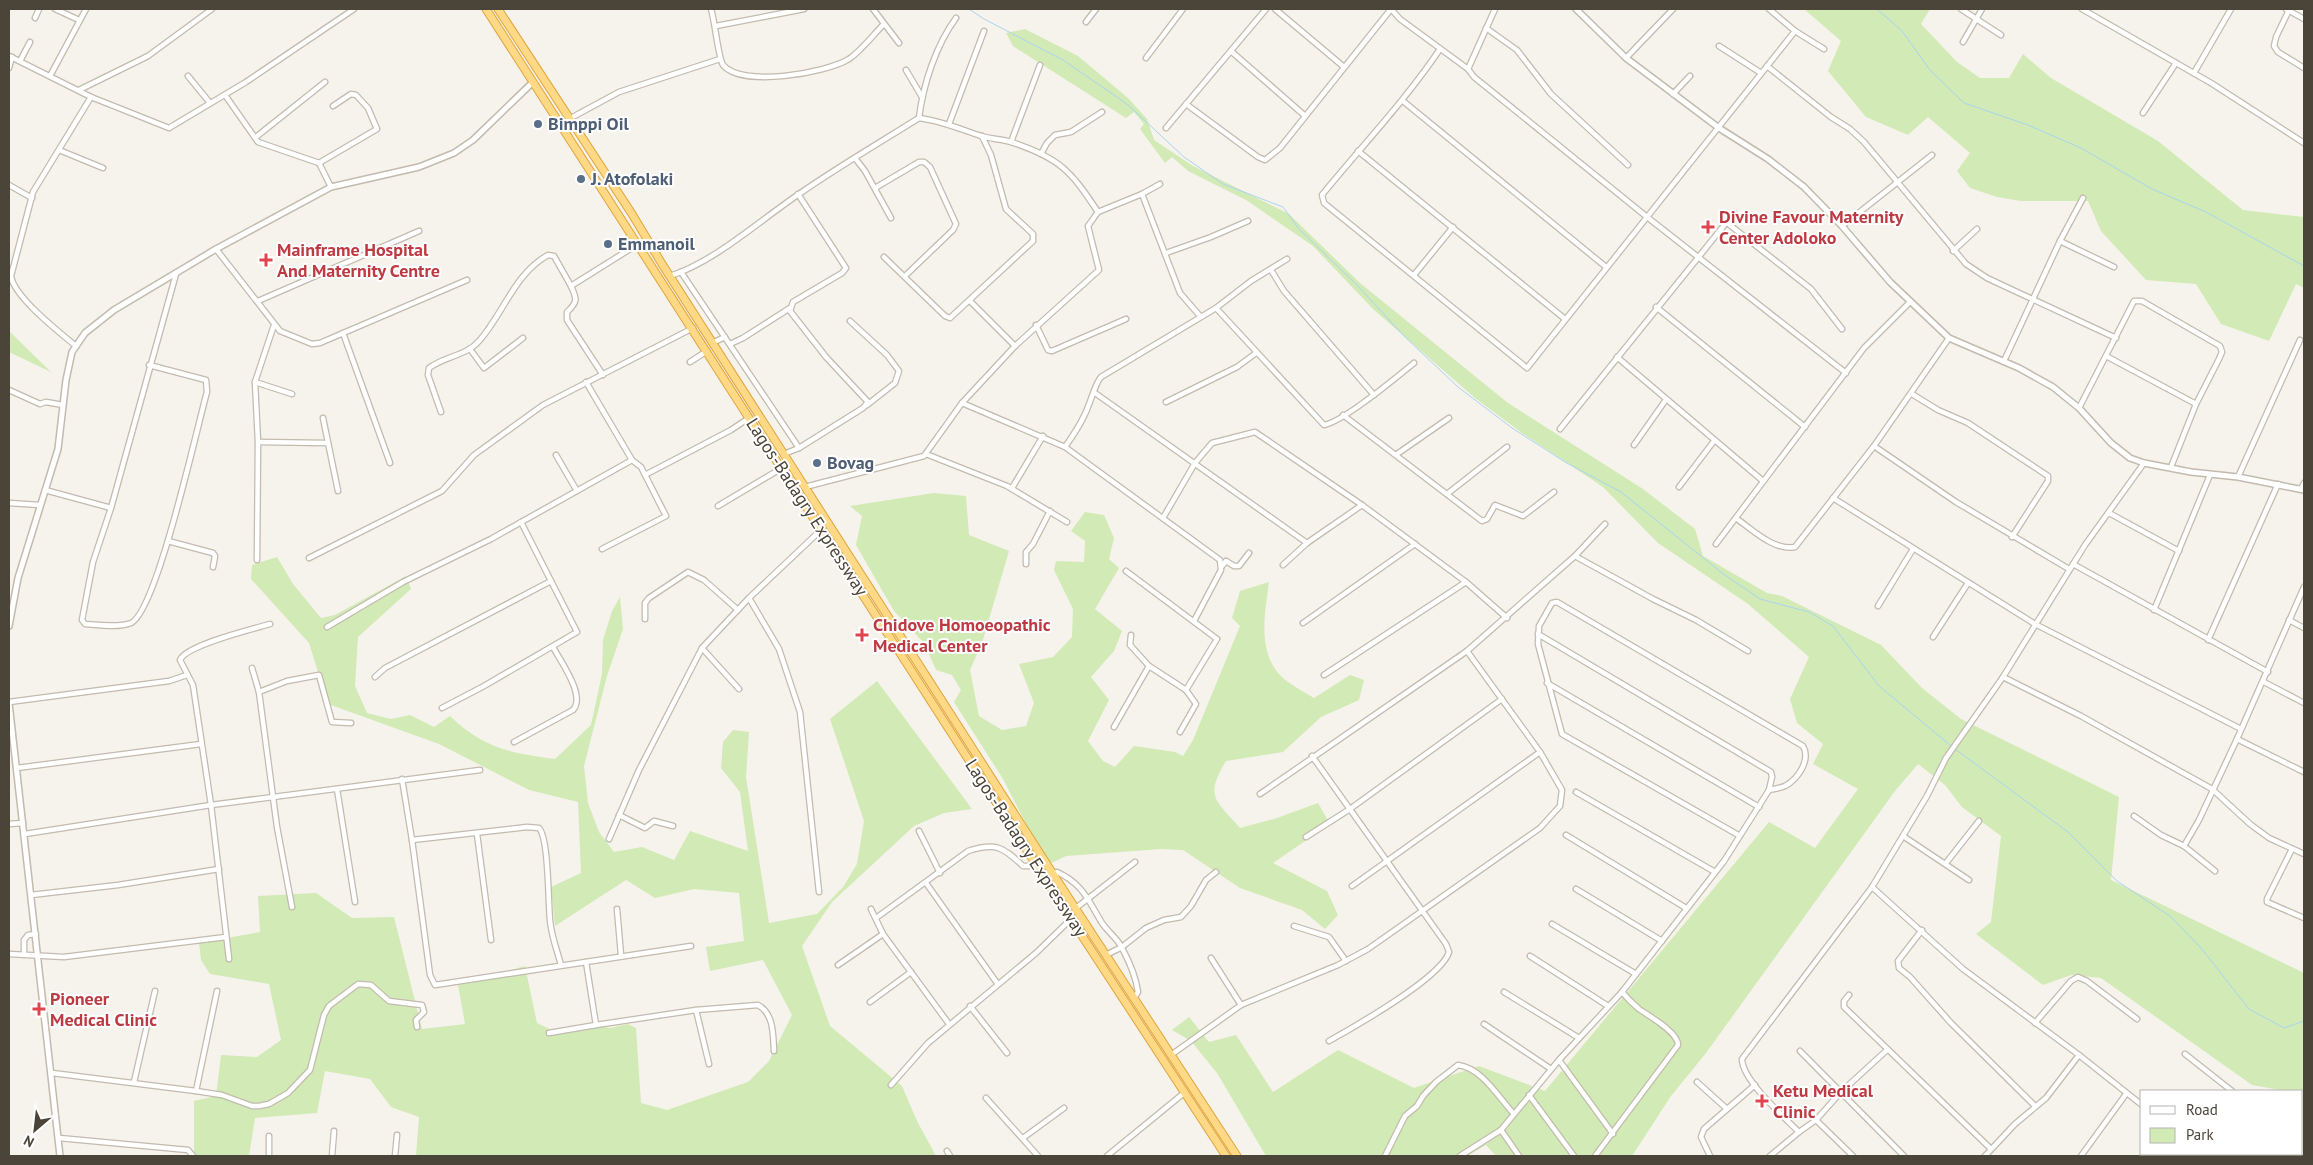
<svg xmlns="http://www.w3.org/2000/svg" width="2313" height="1165" font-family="'PT Sans',sans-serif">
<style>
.green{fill:#d2eab5}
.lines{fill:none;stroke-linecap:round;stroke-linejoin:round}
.stream{stroke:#a9d4f2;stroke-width:1}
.minor-casing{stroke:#c2bbae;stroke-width:7}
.tertiary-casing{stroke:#c2bbae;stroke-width:8}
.trunk-casing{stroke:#e0a43c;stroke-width:9}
.minor{stroke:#fff;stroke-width:4.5}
.tertiary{stroke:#fff;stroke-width:5}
.trunk{stroke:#ffd985;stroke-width:7}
.service-dot{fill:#5c6f8a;stroke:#fff;stroke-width:2}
.health-dot{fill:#e0444e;stroke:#fff;stroke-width:2}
.labels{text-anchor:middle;stroke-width:4;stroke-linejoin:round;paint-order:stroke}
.service-label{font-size:18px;font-weight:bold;fill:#4e5e75;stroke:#fff;text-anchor:start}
.health-label{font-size:18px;font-weight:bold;fill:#be3a42;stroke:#fff;text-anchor:start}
.street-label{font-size:18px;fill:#4b4439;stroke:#fff}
</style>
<rect width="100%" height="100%" fill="#f6f3ec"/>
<!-- green -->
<g class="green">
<polygon points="1804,9 1930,9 1921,24 1957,62 1980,78 2009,78 2023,54 2051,78 2158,141 2243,210 2304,217 2304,288 2296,284 2269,341 2221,324 2196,284 2146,280 2101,231 2088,201 2021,201 1997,197 1970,188 1957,171 1970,153 1928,117 1908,135 1866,117 1828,71 1841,41"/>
<polygon points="1025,29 1078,56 1128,98 1147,119 1154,140 1193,166 1289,214 1360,283 1508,403 1643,489 1695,529 1703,556 1767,593 1782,596 1881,645 1922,688 1961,719 2119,797 2111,880 2304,973 2304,1094 2302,1091 2286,1091 2252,1085 2101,978 2071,975 2043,985 1976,934 1991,922 2001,836 1962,807 1945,785 1918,764 1895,791 1706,1053 1671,1096 1632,1156 1496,1156 1486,1145 1467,1156 1266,1156 1217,1073 1191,1041 1172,1030 1189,1017 1209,1042 1236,1035 1273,1092 1338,1050 1414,1088 1479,1066 1545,1091 1769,822 1815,848 1858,789 1813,764 1823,744 1797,723 1790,699 1809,657 1748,604 1658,543 1603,487 1522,433 1475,398 1373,309 1313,246 1246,200 1188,171 1172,157 1165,163 1140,129 1144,124 1134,112 1126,118 1013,46 1006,33"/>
<polygon points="9,331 51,372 9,352"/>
<path d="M934 493 966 496 969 535 1009 551 982 643 970 670 979 716 1002 730 1026 726 1034 703 1019 664 1053 657 1072 637 1073 609 1054 570 1056 561 1084 562 1085 541 1071 531 1085 512 1104 515 1114 538 1109 559 1119 568 1095 609 1122 631 1114 651 1091 677 1109 700 1088 741 1103 761 1115 767 1134 746 1175 752 1183 756 1193 740 1240 626 1232 618 1240 591 1269 582C1265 613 1256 655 1284 679 1293 686 1304 692 1314 698L1350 675 1364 680 1359 700 1321 717 1283 752 1226 761C1204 797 1216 800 1240 828L1277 818 1318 803 1330 824 1273 863 1327 891 1338 915 1325 929 1302 910 1240 888 1183 850 1161 849 1066 856 1047 865 1003 779 954 702 961 690 952 675 936 670 924 643 894 611 856 545 862 516 850 506Z"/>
<path d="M277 557 293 584 321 618 335 615 406 576 411 589 358 637 355 686 367 713 391 719 410 715 434 727 450 716C483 748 510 753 555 759L591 725 602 674 603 640 612 611 620 597 623 629 607 676 584 766 588 803 599 832 614 852 642 847 674 860 690 831 748 851 740 792 721 768 723 742 733 730 749 732 746 777 769 923 817 914 843 887 857 864 864 821 830 719 877 681 972 809 944 813 914 826 832 902 802 946 830 1026 902 1086 917 1121 936 1156H416L419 1117 391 1107 370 1079 325 1071 317 1113 255 1118 249 1156H194V1101L216 1096 221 1055 257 1057 281 1040 269 984 210 974 201 960 199 943 260 932 258 896 316 893 352 918 394 917 422 1029 465 1024 458 985 525 966 537 1023 560 1034 586 1023 610 1028 628 1024 636 1028 641 1103 667 1110 748 1082 769 1061 792 1015 763 960 710 971 706 947 744 941 739 893 694 889 655 898 626 880 555 926 551 887 581 873 578 802 529 790 439 744 328 704 309 643 251 579 252 565Z"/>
</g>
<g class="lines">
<!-- stream -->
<g class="stream">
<polyline points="969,9 984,19 1063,60 1127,104 1184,157 1223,184 1283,207 1299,229 1357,285 1403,335 1458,387 1512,428 1565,462 1621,492 1722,573 1760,599 1809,612 1833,626 1879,686 1951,746"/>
<polyline points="1877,9 1902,31 1930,70 1964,103 2028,125 2081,148 2152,189 2206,212 2304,266"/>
<polyline points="1955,749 2068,832 2117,881 2170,916 2201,948 2249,1009 2284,1028 2304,1021"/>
</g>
<defs>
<g id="minor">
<polyline points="55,9 79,20"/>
<path d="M711 9C715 21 718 57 723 65 742 88 826 73 849 59 862 50 873 35 884 24"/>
<polyline points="873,9 899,43"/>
<polyline points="1275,9 1344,67"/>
<polyline points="1391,9 1400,19 1468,69 1474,77 1647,217 1846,373"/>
<polyline points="1769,9 1795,31 1824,49"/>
<polyline points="1961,9 2001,35"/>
<polyline points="2082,9 2211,83 2304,143"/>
<polyline points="2286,9 2304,19"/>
<polyline points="2289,10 2276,37 2274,46 2278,52 2304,68"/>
<polyline points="35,18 39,9"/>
<polyline points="1086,22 1096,9"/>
<polyline points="716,26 804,9"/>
<polyline points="1486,28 1517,50 1551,94 1628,165"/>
<polyline points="1963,42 1982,9"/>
<polyline points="1719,46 1761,73"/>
<path d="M1440 49C1405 101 1362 146 1322 195L1324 203 1527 368 1795 31"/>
<polyline points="1232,52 1304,115"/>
<polyline points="9,56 91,97 169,128 246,82 354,9"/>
<polyline points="1146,58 1183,9"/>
<polyline points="1626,58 1673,9"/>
<polyline points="20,61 30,42"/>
<polyline points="1767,66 1831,117 1850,129 1864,142 1966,264 1987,278 2116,338"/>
<polyline points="9,68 12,57"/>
<polyline points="1468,69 1495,9"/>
<polyline points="906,70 922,97"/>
<polyline points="2194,73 2231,9"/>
<polyline points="50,76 86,9"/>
<polyline points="188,76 210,103"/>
<polyline points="79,90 148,56 212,9"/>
<polyline points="1673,94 1690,76"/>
<polyline points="225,95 258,142 319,163 331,187"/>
<polyline points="1403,101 1606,267"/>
<polyline points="1186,104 1258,157 1265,160 1280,148 1391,9"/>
<polyline points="2143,113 2176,63"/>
<path d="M919 118C923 85 936 45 956 18"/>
<polyline points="569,119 619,92 720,59"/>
<polyline points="949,124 984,31"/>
<polyline points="1166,128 1266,9"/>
<polyline points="256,137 325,82"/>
<polyline points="1011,142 1040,65"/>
<polyline points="59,150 103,168"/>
<polyline points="1358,151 1565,319"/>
<polyline points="1041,154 1047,143 1055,135 1071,132 1102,112"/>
<polyline points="855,158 865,171 891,218"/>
<polyline points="319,163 377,129 368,108 356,95 351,94 333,106"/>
<polyline points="9,185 32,198"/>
<polyline points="875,188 919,162 924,162 930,167 956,224 953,230 905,276"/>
<polyline points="1142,194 1160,184"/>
<polyline points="1098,212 1142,194 1180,293 1200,316"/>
<polyline points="1726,222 1811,289 1842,329"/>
<polyline points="1842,226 1932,155"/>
<polyline points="2060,241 2114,267"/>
<polyline points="216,249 280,331 312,344 320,343 467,280"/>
<polyline points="1953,251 1977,229"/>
<polyline points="1166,253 1211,237 1248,221"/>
<polyline points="884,257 945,316 950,318 1033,241 1033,234 1006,209 991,155 982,136"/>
<polyline points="1271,270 1284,291 1374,395"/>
<polyline points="681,272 799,448"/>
<polyline points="1414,275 1453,227"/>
<path d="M670 276C716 261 759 221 799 194 838 167 879 143 919 118 942 121 960 129 981 136 991 139 1002 139 1011 142 1060 158 1071 171 1098 212L1088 226 1099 270 1015 346 962 403 924 456 805 487"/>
<path d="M571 286C577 299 578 302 567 312V320L603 375"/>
<polyline points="258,301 419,231"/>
<polyline points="970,301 1015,346"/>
<polyline points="1656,307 1805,427"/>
<path d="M1216 308 1324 425C1343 422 1397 377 1414 363"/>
<polyline points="850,321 887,355 899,371 895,383 867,405"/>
<polyline points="1036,325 1048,350 1052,351 1126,319"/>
<polyline points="343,333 390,463"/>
<polyline points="712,343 725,337"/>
<polyline points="730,344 743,338 790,308"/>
<path d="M76 346C59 332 14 297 11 276L33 192 91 97"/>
<polyline points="470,349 484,368 523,338"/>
<polyline points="2106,356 2196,404"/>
<polyline points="1617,357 1763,481"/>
<polyline points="2004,361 2060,241 2083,198"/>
<polyline points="690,362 707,351"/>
<path d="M149 365 206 380 207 392C197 427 157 611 131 623 119 628 98 625 85 624L82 620 93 562 111 508 176 274"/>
<polyline points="255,382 292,394"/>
<polyline points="586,382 632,460 641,467 666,516 602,549"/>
<polyline points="9,390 40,404 46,402 63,405"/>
<polyline points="1095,393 1307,543 1362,505"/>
<polyline points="1912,394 1938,410 1968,423 2048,476 2048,481 2012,537"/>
<polyline points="1166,402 1237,367 1256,353"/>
<polyline points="962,403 1065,447 1220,560 1221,570 1194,621"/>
<polyline points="2079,408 2134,301 2142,301 2220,346 2222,352 2219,359 2196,404 2171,467"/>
<path d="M441 412 428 375 429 368C445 356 466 356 479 341 504 313 514 274 548 255L554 256 571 286 638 244"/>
<polyline points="1343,415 1482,521 1487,519 1495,505 1523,516 1554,492"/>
<polyline points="323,418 338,491"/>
<polyline points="1560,429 1734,213"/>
<polyline points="258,442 326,443"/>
<polyline points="1634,445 1665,401"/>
<polyline points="1874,446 1956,502 2069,569"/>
<path d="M1065 447C1072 437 1079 427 1084 416 1090 405 1095 383 1101 377L1216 308 1251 281 1287 259"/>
<polyline points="784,454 799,448 863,408 868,402 826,357 790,311 793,302 842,273 846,268 798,194"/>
<polyline points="926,454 1007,486 1067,522"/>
<polyline points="1397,454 1449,418"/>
<polyline points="556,455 577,491"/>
<polyline points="645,475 731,430 749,418"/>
<polyline points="2238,477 2300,340"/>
<polyline points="1679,487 1714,441"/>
<polyline points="1012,488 1043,436"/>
<polyline points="2301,489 2304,483"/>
<polyline points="45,490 111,508"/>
<polyline points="1447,494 1507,447"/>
<polyline points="1833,498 2035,624 2241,729"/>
<polyline points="9,503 40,505"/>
<polyline points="718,506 782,468"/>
<polyline points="2109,513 2179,551"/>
<polyline points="1163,518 1195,463 1212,443 1255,432 1362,505 1466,582 1507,618"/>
<path d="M1737 519C1753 530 1774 551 1795 547L1874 446 1949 338"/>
<polyline points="168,541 213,553 215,556 213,567"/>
<polyline points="1716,544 1864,348 1910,302"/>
<polyline points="1575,556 1653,599 1696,620 1748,651"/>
<polyline points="309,558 442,491 474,455 543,405 693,328"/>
<polyline points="257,560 258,442 255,382 274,325"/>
<polyline points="1026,564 1026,552 1033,544 1050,511"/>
<polyline points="2073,564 2268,672"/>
<polyline points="1283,565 1307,543"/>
<polyline points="1222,566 1226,561 1234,566 1239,566 1249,553"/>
<polyline points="1126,571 1217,639 1186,690 1149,666 1130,645 1131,635"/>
<polyline points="749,598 779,649 800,712 819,892"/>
<polyline points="1878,606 1913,549"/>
<polyline points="2154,610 2210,475"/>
<polyline points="645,619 645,603 649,598 688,572 704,580 738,610"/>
<polyline points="2289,620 2304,628"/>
<polyline points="1303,623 1415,544"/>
<polyline points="327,627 403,582 491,539 632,460"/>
<polyline points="1538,634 1771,772 1772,777 1769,790"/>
<polyline points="1933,637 1968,583"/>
<polyline points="2208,640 2278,484"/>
<polyline points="702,648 739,689"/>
<polyline points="252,668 259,692 287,681 319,675 332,722 351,723"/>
<polyline points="1324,675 1466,582"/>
<polyline points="375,677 385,668 551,581"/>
<polyline points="2003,677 2081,716 2212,789 2250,824 2269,838 2304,854"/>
<polyline points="2264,682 2304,703"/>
<polyline points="1547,683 1759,807"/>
<polyline points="259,692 277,827 292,907"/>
<polyline points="9,702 169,681 187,675"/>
<polyline points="442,708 484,686 577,632 521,522"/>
<polyline points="1114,727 1149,666"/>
<polyline points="1180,732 1196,704 1186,690"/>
<polyline points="2237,739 2304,772"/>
<path d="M514 742 573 710C586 696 561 662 553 647"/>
<path d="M1312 756 1446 944 1449 952C1442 977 1354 1027 1329 1041"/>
<polyline points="17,768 201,744"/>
<polyline points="402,779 412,840 430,975 435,985 691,946"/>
<polyline points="337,789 355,902"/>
<polyline points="1576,792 1715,872"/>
<polyline points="1260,794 1467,651 1575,556 1605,524"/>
<polyline points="619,815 645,828 654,821 673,826"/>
<polyline points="2134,816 2161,835 2184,846 2215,871"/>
<polyline points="9,824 23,823"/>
<polyline points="919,831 940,873"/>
<polyline points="25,834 211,805 480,770"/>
<polyline points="477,834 491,940"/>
<polyline points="1566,835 1686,908"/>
<polyline points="1903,836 1969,880"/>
<polyline points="1306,837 1350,809 1502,699"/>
<polyline points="609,839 639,770 702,648 749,598 822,529"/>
<path d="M412 840 527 827 539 828C549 839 548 902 550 920 551 935 557 950 561 965"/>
<polyline points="2184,846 2199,820 2237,739 2304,587"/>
<polyline points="2292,849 2267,899 2267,902 2304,918"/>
<polyline points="1946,863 1979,821"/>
<path d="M1053 874 1057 872C1083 884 1088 900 1102 923 1108 932 1118 939 1122 948 1129 961 1136 978 1138 992L1134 998"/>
<polyline points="926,883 997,983"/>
<polyline points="1352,886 1540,752"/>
<polyline points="1872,887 1963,969 2079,1055 2142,1105"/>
<polyline points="1576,889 1662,941"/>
<polyline points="31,895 118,885 219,869"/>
<polyline points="1076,908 1135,862"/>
<polyline points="617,909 621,955"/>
<polyline points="871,909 883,934 949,1024"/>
<path d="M876 918 968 851C996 842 1003 847 1023 866H1037"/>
<polyline points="1552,924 1636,974"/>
<polyline points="1294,926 1329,937 1346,961"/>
<polyline points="1922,930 1898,961 1899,968 1910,977 1951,1023 2035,1106"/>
<polyline points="9,954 64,957 226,937"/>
<polyline points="24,954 24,940 28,935 36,934"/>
<polyline points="1106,955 1122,947 1146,928 1164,920 1181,917 1191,906 1206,880 1216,872"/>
<polyline points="1530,956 1608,1006"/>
<polyline points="1211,958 1241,1005"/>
<path d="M229 959 211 805 193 685 180 660C186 645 253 629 270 624"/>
<path d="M586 962 596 1025 696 1010 758 1005C774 1014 773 1034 774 1051"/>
<polyline points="838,965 883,934"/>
<polyline points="1504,992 1579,1038"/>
<polyline points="1849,995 1844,1001 1844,1007 1991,1149"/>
<polyline points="870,1002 911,972"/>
<polyline points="970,1006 1007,1053"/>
<polyline points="696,1010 709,1064"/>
<polyline points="2035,1023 2071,981 2078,977 2087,981 2137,1019"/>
<polyline points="1484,1024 1551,1069"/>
<polyline points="549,1033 596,1025"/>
<polyline points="1800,1051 1904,1156"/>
<polyline points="2185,1054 2232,1091"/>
<polyline points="1171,1055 1241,1005 1338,965 1368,949 1540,828 1560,806 1562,790 1540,752 1467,651"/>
<polyline points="1559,1060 1613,1134"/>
<polyline points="52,1073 196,1091 217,991"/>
<polyline points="134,1082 155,991"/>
<polyline points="1697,1082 1727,1109"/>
<polyline points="891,1085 928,1043 1036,953 1071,919"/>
<polyline points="196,1091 222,1095 252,1106 259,1106 269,1104 288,1093 310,1070 324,1015 329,1006 358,984 371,985 389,1001 422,1005 424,1012 416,1020 417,1027"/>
<polyline points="1529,1095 1574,1156"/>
<polyline points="986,1098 1038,1156"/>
<polyline points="1816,1120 1841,1092 1887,1050"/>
<polyline points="1501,1130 1519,1156"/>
<polyline points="59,1138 188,1150 193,1156"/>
<polyline points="1023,1138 1064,1108"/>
<polyline points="947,1151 950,1156"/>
<polyline points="2208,1154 2211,1156"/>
<polyline points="269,1156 269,1136"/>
<polyline points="332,1156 334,1131"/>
<polyline points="395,1156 397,1135"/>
<polyline points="1107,1156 1184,1093"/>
<path d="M1385 1156 1405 1116 1417 1106 1423 1096 1436 1082 1458 1065C1482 1068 1498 1097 1514 1114"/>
<path d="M1460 1156 1501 1130 1559 1060 1622 992 1724 861 1769 790C1774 789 1780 788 1785 786 1798 779 1811 760 1803 746L1557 602 1552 603 1539 626 1538 644 1562 734 1740 836"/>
<path d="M1595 1156 1678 1045C1678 1032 1649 1016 1639 1009 1633 1004 1627 998 1622 992"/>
<polyline points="1710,1156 1701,1137 1704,1129 1755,1085"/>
<polyline points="1770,1156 1799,1132"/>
<path d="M1853 1156 1816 1120 1799 1132C1783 1116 1742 1080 1742 1059L1872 887 1927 796 1946 758 2003 677 2085 545 2144 463"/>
<polyline points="1985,1156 2015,1124 2046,1098 2079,1055"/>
<polyline points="2081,1156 2126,1094"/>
<polyline points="2164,1156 2166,1154"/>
<polyline points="2260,1156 2262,1154"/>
</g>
<g id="tertiary">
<polyline points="1576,9 1626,58 1719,128 1768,159 1804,187 1842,226 1890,282 1949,338 2019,368 2053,387 2079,408 2111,443 2130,458 2144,463 2191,472 2238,477 2304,490"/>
<polyline points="9,626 18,578 58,449 66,380 72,352 85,333 114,310 216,249 331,187 419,167 454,153 473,140 533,82"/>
<polyline points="9,703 60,1156"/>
</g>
<g id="trunk">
<polyline points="486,9 1071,919 1226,1156"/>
<polyline points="498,9 632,214 662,264 1053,874 1237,1156"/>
</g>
</defs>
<!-- minor casing -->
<use href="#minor" class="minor-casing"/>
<!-- tertiary casing -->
<use href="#tertiary" class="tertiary-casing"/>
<!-- trunk casing -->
<use href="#trunk" class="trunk-casing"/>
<!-- minor -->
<use href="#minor" class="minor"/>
<!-- tertiary -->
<use href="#tertiary" class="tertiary"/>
<!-- trunk -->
<use href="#trunk" class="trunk"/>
</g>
<!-- markers -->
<g class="service-dot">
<circle cx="538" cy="124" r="5"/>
<circle cx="581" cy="179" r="5"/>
<circle cx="608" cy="244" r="5"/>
<circle cx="817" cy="463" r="5"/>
</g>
<g class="health-dot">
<path d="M1705.5 219.5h5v5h5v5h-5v5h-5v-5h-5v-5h5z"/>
<path d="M263.5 252.5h5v5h5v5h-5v5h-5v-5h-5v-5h5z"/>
<path d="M859.5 627.5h5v5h5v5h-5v5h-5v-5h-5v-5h5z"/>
<path d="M36.5 1001.5h5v5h5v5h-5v5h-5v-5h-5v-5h5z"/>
<path d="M1759.5 1093.5h5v5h5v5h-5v5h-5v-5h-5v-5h5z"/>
</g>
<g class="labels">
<!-- service labels -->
<g class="service-label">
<text x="548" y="130">Bimppi Oil</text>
<text x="591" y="185">J. Atofolaki</text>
<text x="618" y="250">Emmanoil</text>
<text x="827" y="469">Bovag</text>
</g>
<!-- health labels -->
<g class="health-label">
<text x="1719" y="223">Divine Favour Maternity<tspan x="1719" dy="21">Center Adoloko</tspan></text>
<text x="277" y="256">Mainframe Hospital<tspan x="277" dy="21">And Maternity Centre</tspan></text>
<text x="873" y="631">Chidove Homoeopathic<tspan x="873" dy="21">Medical Center</tspan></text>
<text x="50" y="1005">Pioneer<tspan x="50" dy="21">Medical Clinic</tspan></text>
<text x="1773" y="1097">Ketu Medical<tspan x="1773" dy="21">Clinic</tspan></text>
</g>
<!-- street labels -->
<g class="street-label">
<text transform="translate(807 507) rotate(57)" y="6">Lagos-Badagry Expressway</text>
<text transform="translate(1026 848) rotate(57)" y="6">Lagos-Badagry Expressway</text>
</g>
</g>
<!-- border -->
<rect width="2313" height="1165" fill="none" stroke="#4b4439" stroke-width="20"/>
<!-- legend -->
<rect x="2140" y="1090" width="162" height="65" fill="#ffffff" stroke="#b7b4b0"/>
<rect x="2150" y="1106" width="25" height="8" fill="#ffffff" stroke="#b7b4b0"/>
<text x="2186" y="1115" font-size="15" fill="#4b4439">Road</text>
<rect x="2150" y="1128" width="25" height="15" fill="#d2eab5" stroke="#b7b4b0"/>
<text x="2186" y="1140" font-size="15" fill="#4b4439">Park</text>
<!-- north arrow -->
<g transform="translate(35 1130) rotate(208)" stroke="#ffffff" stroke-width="4" paint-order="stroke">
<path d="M0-4L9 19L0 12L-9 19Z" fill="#4b4439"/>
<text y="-8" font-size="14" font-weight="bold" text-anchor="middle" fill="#4b4439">N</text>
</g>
</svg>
